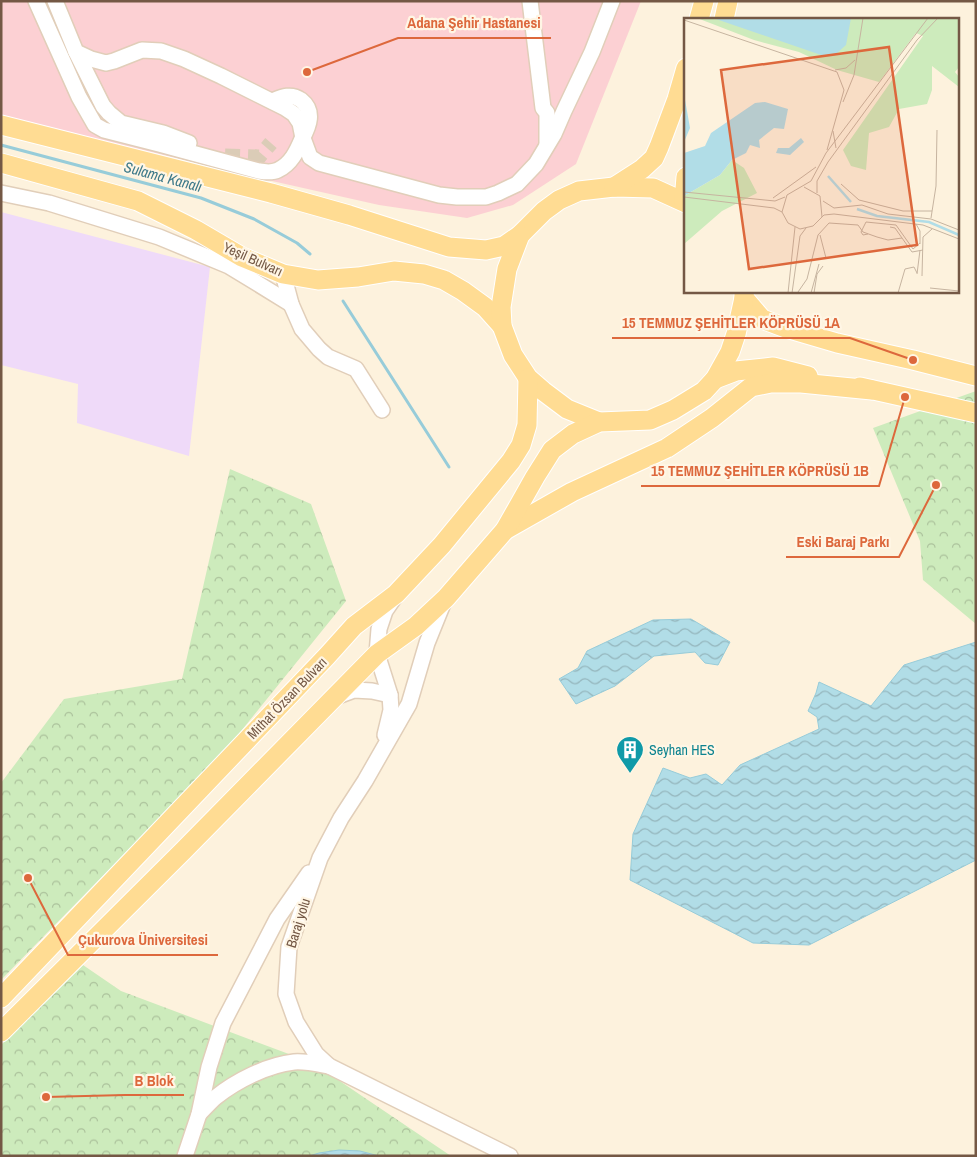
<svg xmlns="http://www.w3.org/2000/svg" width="977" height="1157" font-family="'Archivo Narrow',sans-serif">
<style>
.education{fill:#efdaf9}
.medical{fill:#fcd0d3}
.forest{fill:url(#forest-crowns)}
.water{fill:url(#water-waves);stroke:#97ccd9}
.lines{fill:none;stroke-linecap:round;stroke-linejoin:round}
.stream{stroke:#97ccd9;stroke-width:3}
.minor-tunnel{stroke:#dbccb7;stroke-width:15;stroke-dasharray:15 8;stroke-linecap:butt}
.minor-casing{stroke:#e1ceb9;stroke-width:18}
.major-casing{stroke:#fff;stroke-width:21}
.minor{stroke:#fff;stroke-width:15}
.major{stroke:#ffdc93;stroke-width:19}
.labels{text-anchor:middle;stroke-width:4.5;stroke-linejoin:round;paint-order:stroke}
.street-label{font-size:14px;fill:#745845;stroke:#fff6e5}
.culture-label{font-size:14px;fill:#0d838f;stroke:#fff6e5;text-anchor:start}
.water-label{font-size:15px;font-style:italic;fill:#3d7989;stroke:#fff6e5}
.inset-river{fill:none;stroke:#b1dde7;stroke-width:2.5}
.inset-road{fill:none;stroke:#c6b4a0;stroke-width:1}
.view{fill:#dd683c;fill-opacity:0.15;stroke:#dd683c;stroke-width:2.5}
.inset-edge{fill:none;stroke:#745845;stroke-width:2.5}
.leader{fill:none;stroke:#dd683c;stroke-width:2}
.callout-dot{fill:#dd683c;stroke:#fff6e5;stroke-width:2}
.callout-label{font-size:15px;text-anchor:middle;font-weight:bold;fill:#dd683c;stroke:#fff6e5;stroke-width:4.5;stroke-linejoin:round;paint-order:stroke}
</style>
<defs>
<pattern id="forest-crowns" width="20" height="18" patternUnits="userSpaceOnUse" patternTransform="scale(1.25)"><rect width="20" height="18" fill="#cdebbc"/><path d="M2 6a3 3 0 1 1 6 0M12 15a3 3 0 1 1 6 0" fill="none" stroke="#abc19b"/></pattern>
<pattern id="water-waves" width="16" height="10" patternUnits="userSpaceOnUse" patternTransform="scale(1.25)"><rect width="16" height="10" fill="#b1dde7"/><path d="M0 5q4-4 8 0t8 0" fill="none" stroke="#95b6bd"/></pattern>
</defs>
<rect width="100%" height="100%" fill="#fdf2dd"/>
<!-- education -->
<polygon class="education" points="1,212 210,267 189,456 77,423 78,384 1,365"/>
<!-- medical -->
<polygon class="medical" points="1,1 641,1 576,164 513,205 467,218 379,205 272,181 1,116"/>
<!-- forest -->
<g class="forest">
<polygon points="976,391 976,624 923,580 920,541 873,428"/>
<polygon points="230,469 311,504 346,601 225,751 1,980 1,783 64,699 182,679"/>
<polygon points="83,965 121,991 313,1063 451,1156 1,1156 1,1045"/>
</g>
<!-- water -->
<g class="water">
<polygon points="691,619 730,642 718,665 705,663 695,652 654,656 615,686 576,704 559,679 578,668 587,651 653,620"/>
<polygon points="976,642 976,860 809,945 753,943 630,880 633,834 663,768 690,778 706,774 722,785 740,765 819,729 817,717 808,711 816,693 819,682 871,706 904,665"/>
<polygon points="339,1150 360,1151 379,1156 309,1156 319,1153"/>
</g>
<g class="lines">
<!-- stream -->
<g class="stream">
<polyline points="1,145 201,198 254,219 297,243 310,254"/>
<polyline points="343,301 449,467"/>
</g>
<!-- minor-tunnel -->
<polyline class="minor-tunnel" points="225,156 259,157 271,143"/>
<defs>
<g id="minor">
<path d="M36 1 79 97 95 125 104 130 159 144 259 171C265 172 272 173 278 170 291 164 297 151 302 139 309 126 315 111 301 100 291 93 282 97 272 101"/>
<polyline points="55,1 76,52 91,59 106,63 114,61 142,50 161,51 184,59 221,76 285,108 294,114 300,123 303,138 310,157 319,163 439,195 457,197 486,197 498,193 517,184 536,164 554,134 564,111 592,52 612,1"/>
<polyline points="530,1 543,108 547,113 547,144"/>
<polyline points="76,52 103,106 109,113 121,123 163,133 189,143"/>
<polyline points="1,193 49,203 159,237 229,266 291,304"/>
<polyline points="283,274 291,304 302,329 319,349 328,357 356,369 382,410"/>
<polyline points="444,601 427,643 409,704 365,781 341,818 320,858 289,947 286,994 296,1022 316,1054 329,1066 510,1156"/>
<polyline points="335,697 354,690 372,691 390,695"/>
<polyline points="385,735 391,710 390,695 377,654 379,629 385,611 394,598"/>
<path d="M199 1114C204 1109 210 1102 216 1097 236 1081 267 1065 294 1062 305 1061 318 1064 329 1066"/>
<polyline points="185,1156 199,1114 209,1067 223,1023 277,919 309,873"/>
</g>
<g id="major">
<polyline points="699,19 704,1"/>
<polyline points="724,19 728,1"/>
<polyline points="1,125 271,193 349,215 449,247 486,250 504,246 520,235 544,211 559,200 579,191 614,187 653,188 686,203"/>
<polyline points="1,163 138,201 196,230 242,257 283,274 318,280 358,277 394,271 424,274 444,280 463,291 485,307 502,326"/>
<polyline points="614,187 642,169 654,158 659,147 677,99 686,68"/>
<polyline points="684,201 686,177"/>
<polyline points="520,235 507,269 501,307 502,326 513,355 528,378 543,391 567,409 599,422"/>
<polyline points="744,298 762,319 786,328 837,343 913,360 976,376"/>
<polyline points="715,379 736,371 773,367 808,376"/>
<polyline points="860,387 976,413"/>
<polyline points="505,530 572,492 667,448 712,418 751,387 771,383 801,383 872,390"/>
<polyline points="1,998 327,656 354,626 396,594 442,545 511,461 521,445 527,425 528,378"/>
<polyline points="1,1032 184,850 377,654 416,626 446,598 505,530 535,477 552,450 573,434 599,422 650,420 673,410 704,391 715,379 730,352 736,334 744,298 744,291"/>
</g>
</defs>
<!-- minor casing -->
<use href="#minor" class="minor-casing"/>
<!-- major casing -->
<use href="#major" class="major-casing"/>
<!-- minor -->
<use href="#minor" class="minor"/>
<!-- major -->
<use href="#major" class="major"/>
</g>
<!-- icons -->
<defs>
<symbol id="building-pin" viewBox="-11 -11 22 30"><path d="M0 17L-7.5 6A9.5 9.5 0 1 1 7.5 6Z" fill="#0f9aa8" stroke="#fff6e5"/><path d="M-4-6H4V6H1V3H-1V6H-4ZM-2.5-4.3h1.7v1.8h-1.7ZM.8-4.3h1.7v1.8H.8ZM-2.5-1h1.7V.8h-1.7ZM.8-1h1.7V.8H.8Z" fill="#fff"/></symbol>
</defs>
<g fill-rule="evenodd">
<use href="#building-pin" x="614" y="734" width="32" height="43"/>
</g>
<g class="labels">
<!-- street labels -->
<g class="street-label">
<text transform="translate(253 259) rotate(24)" y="5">Yeşil Bulvarı</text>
<text transform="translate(287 698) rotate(-46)" y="5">Mithat Özsan Bulvarı</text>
<text transform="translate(298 923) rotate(-73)" y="5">Baraj yolu</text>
</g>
<!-- culture labels -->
<g class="culture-label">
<text x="649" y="755">Seyhan HES</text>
</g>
<!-- water labels -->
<g class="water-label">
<text transform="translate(163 177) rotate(15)" y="5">Sulama Kanalı</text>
</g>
</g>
<!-- overview -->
<g transform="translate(684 18)">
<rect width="275" height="275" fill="#fdf2dd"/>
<path d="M13 0H275V49L271 54 275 59V69L248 48V72L243 86 215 91 205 109 185 115 182 152 167 148 159 132 239 18 232 15 195 64 153 52 115 34 70 22ZM48 142 60 150 73 175 38 193 0 226V178L36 157Z" fill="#cdebbc"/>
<path d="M29 0H167L162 27 152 36 143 39ZM0 76 6 110 0 124ZM81 84 104 91 100 111 90 110 75 122 76 130 66 127 62 135 48 142 36 157 0 178V135L21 128 27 115 71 85ZM117 120 120 124 106 137 92 135 94 130H105Z" fill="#b1dde7"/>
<path class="inset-river" d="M144 158 167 184M173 191 193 198 245 204 275 217"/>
<path class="inset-road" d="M244 0 142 135 127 163 103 177 98 194 104 205 116 211 129 208 140 197 150 196 239 207 275 221M0 2 153 54 160 72 143 132M151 52 162 50 171 42M159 84 170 57 179 0M149 113 152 130M157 166 175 182M120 169 136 178 138 199M0 174 91 183 101 179M133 175V163L144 144 233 22 254 0M0 179 90 190 98 194M89 180 132 149M175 182 219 193H248M139 183 150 190 178 187 204 196 247 201 275 212M247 200 252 168 253 112M232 206 236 213V226M206 209 211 210 218 220M184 216 179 217 177 214 182 204 212 207 229 231 236 225M136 217 142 240M233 256 236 232M238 258 239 219 248 211M246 270 275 273M114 274 123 261 134 217 145 205 174 207 179 214 193 219 204 222 218 220 228 234 239 232M104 275 111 209M108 275 116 218 122 210M127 275 135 246M130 275 133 256 139 248M214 275 221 251 230 249 233 255"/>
<path class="view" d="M205 29 233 227 65 251 37 52Z"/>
<rect width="275" height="275" class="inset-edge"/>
</g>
<!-- callouts -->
<path class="leader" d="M307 72L398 38H551M913 360L850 338H612M905 397L879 486H641M936 485L899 557H786M28 878L68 955H218M46 1097L125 1095H184"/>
<g class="callout-dot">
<circle cx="307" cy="72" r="5"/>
<circle cx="913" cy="360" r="5"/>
<circle cx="905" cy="397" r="5"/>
<circle cx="936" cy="485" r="5"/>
<circle cx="28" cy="878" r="5"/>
<circle cx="46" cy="1097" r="5"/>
</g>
<g class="callout-label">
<text x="474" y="28">Adana Şehir Hastanesi</text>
<text x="731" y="328">15 TEMMUZ ŞEHİTLER KÖPRÜSÜ 1A</text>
<text x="760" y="476">15 TEMMUZ ŞEHİTLER KÖPRÜSÜ 1B</text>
<text x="843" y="547">Eski Baraj Parkı</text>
<text x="143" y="945">Çukurova Üniversitesi</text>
<text x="154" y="1086">B Blok</text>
</g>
<!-- border -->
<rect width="977" height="1157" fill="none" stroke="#745845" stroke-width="5"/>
</svg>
